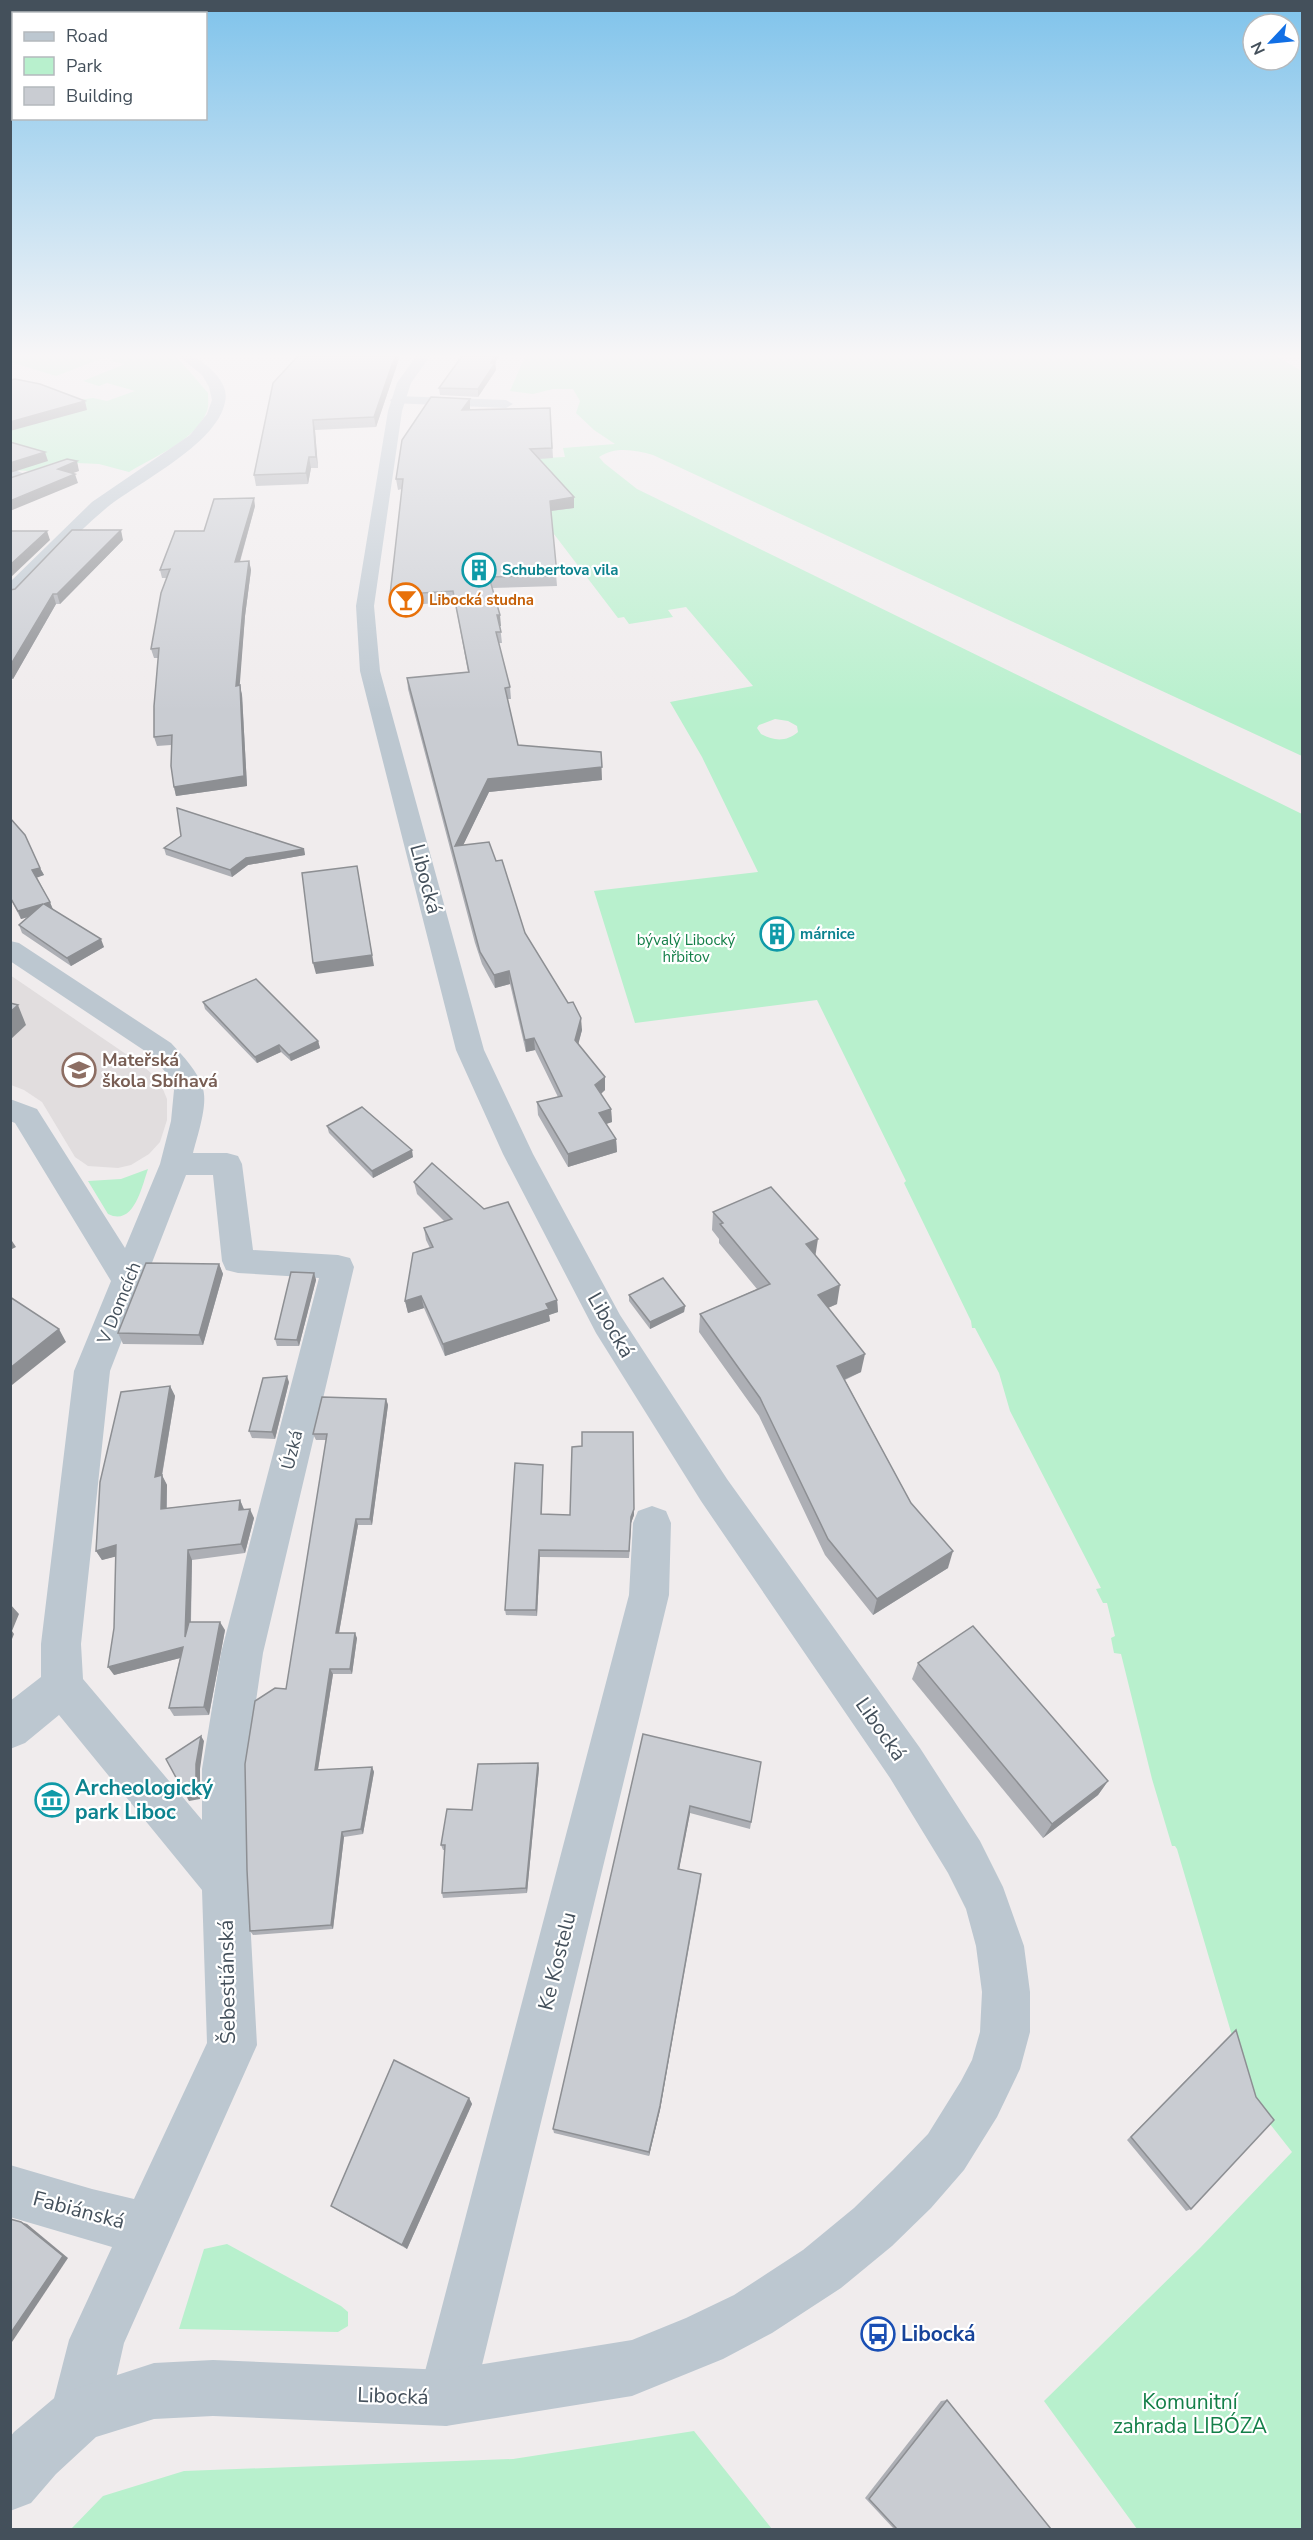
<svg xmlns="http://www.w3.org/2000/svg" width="1313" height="2540" font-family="'Nunito Sans',sans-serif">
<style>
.education{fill:#e1ddde}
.green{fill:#b8f0cd;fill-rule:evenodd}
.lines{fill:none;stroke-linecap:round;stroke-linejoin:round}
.minor{fill:#bcc7d0;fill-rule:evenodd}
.tertiary{fill:#bcc7d0;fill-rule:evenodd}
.wall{fill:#adafb5}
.shaded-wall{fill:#8d8f93}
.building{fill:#c9ccd2;stroke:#8d8f93;stroke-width:1.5}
.labels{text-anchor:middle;stroke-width:4.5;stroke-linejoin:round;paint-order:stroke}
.far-culture-label{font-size:15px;font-weight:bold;fill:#0d838f;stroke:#fff;text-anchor:start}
.far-food-label{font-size:15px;font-weight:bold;fill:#c56008;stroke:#fff;text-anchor:start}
.far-park-label{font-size:15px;fill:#137f48;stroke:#fff}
.education-label{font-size:18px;font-weight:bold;fill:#785e54;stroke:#fff;text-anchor:start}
.street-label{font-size:18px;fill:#44505b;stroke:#fff}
.near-street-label{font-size:21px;fill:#44505b;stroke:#fff}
.near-culture-label{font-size:21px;font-weight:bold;fill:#0d838f;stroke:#fff;text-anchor:start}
.near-transit-label{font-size:21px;font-weight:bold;fill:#164399;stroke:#fff;text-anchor:start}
.near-park-label{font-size:21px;fill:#137f48;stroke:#fff}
</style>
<rect width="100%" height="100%" fill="#f0eced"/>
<!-- education -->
<polygon class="education" points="10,975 142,1065 153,1075 162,1087 167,1099 167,1120 160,1142 149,1154 131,1165 118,1168 88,1166 75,1157 42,1102 24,1090 11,1085"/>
<!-- green -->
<g class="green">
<path d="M10 356H176L208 393C208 399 209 406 207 411 195 441 155 456 129 472L99 464 56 462 30 471 10 470 11 431 70 401 93 398 107 401 135 391 107 383 99 386 83 381 125 364 110 361 117 357 100 359 56 376 11 362Z"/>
<path d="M525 356H1276L1302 371V756L653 455C635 450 616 446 599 457L604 463 637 489 1302 814V2529H1137L1044 2401 1200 2248 1292 2152 1251 2100 1177 1849 1175 1846H1172L1152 1779 1121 1654 1114 1653 1111 1638 1115 1636 1107 1603H1103L1096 1589 1101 1588 1010 1411 999 1373 975 1328H972L971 1321 904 1183 906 1181 817 1000 635 1023 594 891 758 872 702 757 670 702 753 686 686 607 668 610 673 617 629 624 624 617 618 618 515 483 501 460 565 457 563 448 615 444 594 430 576 413 580 401 573 389H553L533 394 510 391ZM775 719 788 721 797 726 798 732C787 742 773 741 761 734L757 728 759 725Z"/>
<path d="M148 1169C142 1186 134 1227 108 1214L88 1181 121 1179Z"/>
<polygon points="227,2244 341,2306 348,2312 348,2326 338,2332 179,2329 204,2249"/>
<polygon points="694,2431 772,2529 71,2529 103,2496 184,2471 513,2459"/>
</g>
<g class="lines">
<!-- minor -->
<g class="minor">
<path d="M179 356H194C208 366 230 382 225 402 217 445 136 483 104 510 73 536 45 568 17 597L10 598V582L92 502 190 435 207 414 212 400 209 387 202 375Z"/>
<polygon points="397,396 506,400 513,404 506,408 392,403 390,400"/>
<polygon points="10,468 27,475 29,478 21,483 10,479"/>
<path d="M10 941 19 943 171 1043C183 1056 198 1071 203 1089 208 1105 197 1137 193 1153H227L238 1156 242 1164 253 1250 338 1255 350 1258 354 1267 263 1653 246 1769 248 1882 257 2045 124 2343 108 2414 99 2434 79 2443 59 2434 50 2414 69 2340 112 2247 10 2217V2165L92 2189 134 2199 207 2043 202 1890 59 1715 25 1743 10 1749V1701L41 1677V1644L74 1371 111 1281 15 1123 10 1121V1099L37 1109 125 1248 160 1164 171 1121 174 1090 167 1074 151 1055 10 961ZM186 1175H213L222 1261 226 1270 238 1273 319 1278 221 1653 202 1769V1820L83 1679 81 1644 110 1371Z"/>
<polygon points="652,1506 666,1511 671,1523 669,1595 474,2398 466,2418 446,2426 426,2418 418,2398 629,1595 633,1523 638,1511"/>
</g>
<!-- tertiary -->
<polygon class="tertiary" points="416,356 430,356 411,383 402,411 374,606 380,671 484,1050 533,1154 620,1315 727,1479 920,1748 980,1841 1003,1887 1024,1946 1030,1992 1030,2032 1020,2069 997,2117 964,2170 931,2208 892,2246 841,2288 772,2333 723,2359 632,2396 446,2426 213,2416 154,2419 96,2437 56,2474 31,2503 10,2511 10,2437 14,2432 59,2394 154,2363 213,2360 446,2370 632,2340 686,2318 734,2295 803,2250 854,2208 893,2170 928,2134 961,2081 972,2060 980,2032 982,1992 976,1946 966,1909 948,1873 890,1778 701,1501 596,1333 503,1154 456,1050 360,671 356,606 388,411 397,383"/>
</g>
<!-- wall -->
<g class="wall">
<polygon points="298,356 400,356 376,427 315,430 318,468 311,468 308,484 256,486 254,475"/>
<polygon points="462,356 499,356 495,363 496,370 478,397 440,395 439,388"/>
<polygon points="550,408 553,458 539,459 574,508 551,511 557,586 492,588 500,615 500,626 502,643 499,643 510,687 511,699 507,699 518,745 602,780 489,792 463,845 496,861 525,933 582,1030 578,1044 605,1090 601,1094 611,1109 612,1122 606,1124 616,1139 617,1152 568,1167 538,1115 537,1102 558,1097 535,1050 526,1052 510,984 495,988 482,964 475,943 408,689 407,678 468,672 455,602 392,606 390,595 402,489 398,490 396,479 470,409"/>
<polygon points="255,506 240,562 249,561 251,570 245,616 239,685 242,695 247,786 176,796 174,787 171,745 157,746 154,737 158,658 154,658 151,649 167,578 162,578 160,570 204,531"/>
<polygon points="123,540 60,604 56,604 13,679 10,679 10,590 15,589"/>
<polygon points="10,818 44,875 37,877 53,909 104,947 71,966 22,933 19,925 28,917 21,919 10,898"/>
<polygon points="164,848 304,849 305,855 248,865 232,877 166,855"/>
<polygon points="203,1002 318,1041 320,1048 291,1061 281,1052 257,1063 205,1009"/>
<polygon points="327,1126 413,1157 373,1178 329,1133"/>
<polygon points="414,1182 557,1300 558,1312 549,1315 550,1321 445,1356 424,1308 408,1313 405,1301 430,1248 426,1240 424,1228 445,1222 417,1194"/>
<polygon points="713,1212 815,1255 837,1304 828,1308 861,1372 845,1380 911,1503 948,1568 873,1615 825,1555 759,1416 699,1332 700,1314 757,1289 719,1243 719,1239 712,1230"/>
<polygon points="219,1264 223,1274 203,1345 123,1344 118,1333"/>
<polygon points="314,1273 316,1280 299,1346 277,1346 275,1339"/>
<polygon points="629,1295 685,1306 684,1312 650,1329 629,1301"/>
<polygon points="289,1382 275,1439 252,1438 249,1431"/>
<polygon points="170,1386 175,1396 162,1476 167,1485 167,1508 240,1500 244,1509 254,1518 245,1553 192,1560 191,1622 225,1630 209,1715 174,1716 169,1708 180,1658 114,1675 114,1628 116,1556 102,1560 96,1551"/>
<polygon points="386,1399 388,1405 372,1525 358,1525 339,1633 357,1638 352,1674 333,1674 318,1770 372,1767 374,1772 363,1834 344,1837 333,1929 253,1935 250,1931 326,1440 316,1440 313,1434"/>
<polygon points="543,1465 543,1471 542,1514 570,1515 634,1515 631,1523 629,1558 540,1557 537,1616 506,1615 505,1610"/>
<polygon points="918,1663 1108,1781 1098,1795 1043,1838 912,1679"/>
<polygon points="643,1734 761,1762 750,1829 690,1813 679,1869 701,1874 701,1880 660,2110 649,2156 554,2133 553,2129"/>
<polygon points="539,1768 527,1893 443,1898 442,1893 445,1850 443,1850 441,1845 472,1810"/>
<polygon points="1236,2030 1191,2209 1186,2211 1127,2140 1231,2034"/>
<polygon points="469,2098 472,2104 407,2249 337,2210 331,2206"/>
<polygon points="947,2400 1051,2529 894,2529 865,2498 941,2401"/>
</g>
<!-- shaded-wall -->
<g class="shaded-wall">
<polygon points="395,356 400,356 376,427 374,417"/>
<polygon points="495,356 499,356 495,363 496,370 478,397 478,389"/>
<polygon points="470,399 470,409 463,419 462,410"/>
<polygon points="85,401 87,410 10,431 10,422"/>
<polygon points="313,420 315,430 318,468 316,457"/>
<polygon points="45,452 48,461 10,473 10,463"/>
<polygon points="309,457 311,468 308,484 306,473"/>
<polygon points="77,461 79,471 60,478 58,469"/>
<polygon points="75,474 78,483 10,511 10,501"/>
<polygon points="574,497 574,508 550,511 550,501"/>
<polygon points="254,498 255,506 237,571 235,562"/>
<polygon points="121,530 123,540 60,604 57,594"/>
<polygon points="47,531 50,540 10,578 10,565"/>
<polygon points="249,561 251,570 245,616 239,695 236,686 243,607"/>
<polygon points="53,594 56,604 13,679 10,673 10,666"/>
<polygon points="497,615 500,615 501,626 498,626"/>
<polygon points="240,685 242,695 247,786 176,796 174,787"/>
<polygon points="601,752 602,780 489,792 457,858 455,846 488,779"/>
<polygon points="304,849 305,855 248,865 232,877 230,870 246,858"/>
<polygon points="357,866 374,966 316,974 313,963"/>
<polygon points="40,868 44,875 36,878 32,870"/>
<polygon points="50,902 53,910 44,904"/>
<polygon points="43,904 46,912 21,919 18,911"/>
<polygon points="101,939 104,947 71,966 67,958"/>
<polygon points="509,971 510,984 495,988 494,975"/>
<polygon points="18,1005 26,1025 10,1040 10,1012"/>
<polygon points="581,1018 582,1030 576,1053 575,1040"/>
<polygon points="534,1038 535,1050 526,1052 525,1040"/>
<polygon points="318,1041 320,1048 291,1061 289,1055"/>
<polygon points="279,1045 281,1052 257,1063 255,1057"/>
<polygon points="605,1077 605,1090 596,1098 595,1085"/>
<polygon points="611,1109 612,1122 600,1126 599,1113"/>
<polygon points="616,1139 617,1152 568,1167 568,1154"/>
<polygon points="412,1150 413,1157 373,1178 372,1171"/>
<polygon points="818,1239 815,1258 806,1244"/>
<polygon points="10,1241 12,1241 16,1247 10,1250"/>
<polygon points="219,1264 223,1274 203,1345 199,1335"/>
<polygon points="314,1273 316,1280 299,1346 297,1340"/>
<polygon points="840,1285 837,1304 816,1313 818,1295"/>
<polygon points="421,1296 424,1308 408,1313 405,1301"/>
<polygon points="557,1300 558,1312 549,1315 550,1321 445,1356 443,1344"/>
<polygon points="685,1306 684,1312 650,1329 650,1322"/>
<polygon points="59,1329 66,1342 12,1385 10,1382 10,1368"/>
<polygon points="865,1354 861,1372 834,1384 837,1366"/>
<polygon points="287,1376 289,1382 275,1439 272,1432"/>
<polygon points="170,1386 175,1396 160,1486 155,1477"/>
<polygon points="386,1399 388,1405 372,1525 370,1519"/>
<polygon points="633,1432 634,1515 631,1523 629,1558"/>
<polygon points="162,1475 167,1485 166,1518 161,1509"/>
<polygon points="240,1500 244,1510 239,1510"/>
<polygon points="250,1509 254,1518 245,1553 241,1544"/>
<polygon points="356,1519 358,1525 338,1638 336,1633"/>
<polygon points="116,1545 122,1555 102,1560 96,1551"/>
<polygon points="188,1550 192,1560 190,1646 185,1637"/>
<polygon points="539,1550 540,1557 537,1616 536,1610"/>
<polygon points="953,1551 948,1568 873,1615 877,1599"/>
<polygon points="10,1604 19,1614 12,1631 14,1634 10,1644"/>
<polygon points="220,1622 225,1630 209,1715 204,1707"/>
<polygon points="355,1633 357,1638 352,1674 350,1669"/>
<polygon points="183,1647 188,1656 114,1675 108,1667"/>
<polygon points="330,1669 333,1674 317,1775 315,1770"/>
<polygon points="201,1736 204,1741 200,1769 200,1799 189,1801 186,1796 196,1764"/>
<polygon points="538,1763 539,1768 527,1893 526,1888"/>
<polygon points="372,1767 374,1772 363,1834 361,1829"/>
<polygon points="1108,1781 1098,1795 1043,1838 1052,1824"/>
<polygon points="690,1806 690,1813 678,1875 678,1869"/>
<polygon points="342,1832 344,1837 333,1929 331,1925"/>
<polygon points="701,1874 660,2110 649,2156 649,2152"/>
<polygon points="469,2098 472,2104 407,2249 402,2245"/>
<polygon points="21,2222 27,2224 68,2258 10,2345 10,2334"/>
</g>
<!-- building -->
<g class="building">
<polygon points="298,356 395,356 374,417 313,420 316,457 309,457 306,473 254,475 273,383"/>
<polygon points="462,356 495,356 491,363 495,363 478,389 439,388"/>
<polygon points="15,379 40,384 85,401 10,422 10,380"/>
<polygon points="431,397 470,399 462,410 550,408 552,448 530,449 574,497 550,501 557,575 489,577 500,615 497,615 501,632 496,632 510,687 505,688 518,745 601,752 602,767 488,779 455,846 489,842 496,861 502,860 525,933 568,1003 573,1002 581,1018 575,1040 605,1077 595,1085 611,1109 599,1113 616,1139 568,1154 537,1102 562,1096 534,1038 525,1040 509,971 494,975 480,952 474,930 407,678 469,672 453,591 390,595 403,479 396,479 402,440"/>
<polygon points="10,442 45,452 10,463"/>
<polygon points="67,459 77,461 58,469 75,474 10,501 10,478"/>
<polygon points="254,498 235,562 249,561 243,607 236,686 240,685 244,776 174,787 171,766 172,735 154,737 154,706 159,648 151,649 161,593 170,569 160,570 175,531 204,531 214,499"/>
<polygon points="72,530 121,530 57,594 53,594 10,666 10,590 15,589"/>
<polygon points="10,531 47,531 10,565"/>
<polygon points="177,808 304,849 246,858 230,870 164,848 181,836"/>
<polygon points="10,818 25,835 40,868 32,870 50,902 44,904 101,939 67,958 19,925 43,904 18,911 10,897"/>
<polygon points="357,866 372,955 313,963 302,873"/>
<polygon points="256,979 318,1041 289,1055 279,1045 255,1057 203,1002"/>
<polygon points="10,1003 18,1005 10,1012"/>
<polygon points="362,1107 412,1150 372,1171 327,1126"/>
<polygon points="432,1163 484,1209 508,1202 557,1300 546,1304 549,1309 443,1344 421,1296 405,1301 413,1253 433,1247 424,1228 452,1219 414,1182"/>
<polygon points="771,1187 818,1239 806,1244 840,1285 818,1295 865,1354 837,1366 911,1503 953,1551 877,1599 828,1539 760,1398 700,1314 770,1284 720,1224 723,1223 713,1212"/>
<polygon points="146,1263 219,1264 199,1335 118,1333"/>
<polygon points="291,1272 314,1273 297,1340 275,1339"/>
<polygon points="663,1278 685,1306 650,1322 629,1295"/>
<polygon points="10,1297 59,1329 10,1368"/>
<polygon points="287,1376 272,1432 249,1431 263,1378"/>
<polygon points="170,1386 155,1477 162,1475 161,1509 240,1500 239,1510 250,1509 241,1544 188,1550 185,1637 189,1622 220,1622 204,1707 169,1708 183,1647 108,1667 114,1628 116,1545 96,1551 100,1482 121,1392"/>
<polygon points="322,1397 386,1399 370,1519 356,1519 336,1633 355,1633 350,1669 330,1669 315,1770 372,1767 361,1829 342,1832 331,1925 250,1931 247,1870 245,1764 255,1701 275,1688 286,1689 327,1434 313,1434"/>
<polygon points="582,1432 633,1432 634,1509 631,1517 629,1551 539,1550 536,1610 505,1610 515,1463 543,1465 541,1514 570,1515 572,1447 582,1446"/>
<polygon points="973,1626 1108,1781 1052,1824 918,1663"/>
<polygon points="643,1734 761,1762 751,1822 690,1806 678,1869 701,1874 660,2106 649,2152 553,2129"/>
<polygon points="201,1736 196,1764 196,1794 186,1796 166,1759"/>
<polygon points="538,1763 526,1888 442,1893 445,1845 441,1845 447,1809 472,1810 478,1764"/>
<polygon points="1236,2030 1256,2097 1274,2120 1191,2209 1131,2137"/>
<polygon points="394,2060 469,2098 402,2245 331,2206"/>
<polygon points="10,2219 21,2222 63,2256 10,2334"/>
<polygon points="947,2400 1051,2529 897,2529 869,2499"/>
</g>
<!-- sky -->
<linearGradient id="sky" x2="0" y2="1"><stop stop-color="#7fc3eb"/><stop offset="0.5" stop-color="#f8f6f7"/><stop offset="1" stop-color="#f8f6f7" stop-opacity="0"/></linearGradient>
<rect width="1313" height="711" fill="url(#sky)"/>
<!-- icons -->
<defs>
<symbol id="building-ring" viewBox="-11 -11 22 22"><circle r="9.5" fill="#fff" stroke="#0f9aa8" stroke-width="1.5"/><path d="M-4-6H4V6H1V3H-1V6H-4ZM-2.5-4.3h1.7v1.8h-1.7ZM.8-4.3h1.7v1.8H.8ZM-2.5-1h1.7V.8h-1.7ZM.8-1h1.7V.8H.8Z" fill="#0f9aa8"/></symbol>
<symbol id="bar-ring" viewBox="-11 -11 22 22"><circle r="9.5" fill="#fff" stroke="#e8710a" stroke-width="1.5"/><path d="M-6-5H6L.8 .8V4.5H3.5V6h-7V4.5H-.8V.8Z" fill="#e8710a"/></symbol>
<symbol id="school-ring" viewBox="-11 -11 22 22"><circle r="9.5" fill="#fff" stroke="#8d6e63" stroke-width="1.5"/><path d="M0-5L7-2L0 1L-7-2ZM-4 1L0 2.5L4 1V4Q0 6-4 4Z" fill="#8d6e63"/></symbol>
<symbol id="museum-ring" viewBox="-11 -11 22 22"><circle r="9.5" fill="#fff" stroke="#0f9aa8" stroke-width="1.5"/><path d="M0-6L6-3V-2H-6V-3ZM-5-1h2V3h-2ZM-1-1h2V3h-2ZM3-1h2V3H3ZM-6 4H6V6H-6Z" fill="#0f9aa8"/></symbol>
<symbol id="bus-ring" viewBox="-11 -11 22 22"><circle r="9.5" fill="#fff" stroke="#1a4fb4" stroke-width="1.5"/><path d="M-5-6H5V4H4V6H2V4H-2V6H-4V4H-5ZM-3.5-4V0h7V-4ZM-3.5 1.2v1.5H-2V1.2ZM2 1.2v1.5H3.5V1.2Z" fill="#1a4fb4"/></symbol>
</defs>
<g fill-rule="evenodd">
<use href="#building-ring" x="460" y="551" width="38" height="38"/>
<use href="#bar-ring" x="387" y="581" width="38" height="38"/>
<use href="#building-ring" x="758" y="915" width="38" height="38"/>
<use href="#school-ring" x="60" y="1051" width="38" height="38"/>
<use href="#museum-ring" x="33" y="1781" width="38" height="38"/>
<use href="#bus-ring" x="859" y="2315" width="38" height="38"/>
</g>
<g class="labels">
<!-- far-culture labels -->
<g class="far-culture-label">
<text x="502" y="575">Schubertova vila</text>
<text x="800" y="939">márnice</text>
</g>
<!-- far-food labels -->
<g class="far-food-label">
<text x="429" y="605">Libocká studna</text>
</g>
<!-- far-park labels -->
<g class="far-park-label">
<text x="686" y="945">bývalý Libocký<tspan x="686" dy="17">hřbitov</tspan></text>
</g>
<!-- education labels -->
<g class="education-label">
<text x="102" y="1066">Mateřská<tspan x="102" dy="21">škola Sbíhavá</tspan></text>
</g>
<!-- street labels -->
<g class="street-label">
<text transform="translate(119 1303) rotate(-68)" y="6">V Domcích</text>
<text transform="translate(292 1450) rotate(-76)" y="6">Úzká</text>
</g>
<!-- near-street labels -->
<g class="near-street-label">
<text transform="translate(426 879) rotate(75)" y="7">Libocká</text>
<text transform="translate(611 1325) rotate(60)" y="7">Libocká</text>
<text transform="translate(881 1729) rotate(55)" y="7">Libocká</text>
<text transform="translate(557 1961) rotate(-76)" y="7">Ke Kostelu</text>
<text transform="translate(227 1982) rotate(-91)" y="7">Šebestiánská</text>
<text transform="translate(79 2210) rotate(15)" y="7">Fabiánská</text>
<text transform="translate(393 2396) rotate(2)" y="7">Libocká</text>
</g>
<!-- near-culture labels -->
<g class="near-culture-label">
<text x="75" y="1795">Archeologický<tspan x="75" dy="24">park Liboc</tspan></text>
</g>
<!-- near-transit labels -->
<g class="near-transit-label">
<text x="901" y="2341">Libocká</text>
</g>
<!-- near-park labels -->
<g class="near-park-label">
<text x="1190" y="2409">Komunitní<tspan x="1190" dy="24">zahrada LIBÓZA</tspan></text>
</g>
</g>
<!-- border -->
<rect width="1313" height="2540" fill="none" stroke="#44505b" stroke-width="24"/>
<!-- legend -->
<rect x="12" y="12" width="195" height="108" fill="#ffffff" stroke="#b4b9bd" stroke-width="1.5"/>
<rect x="24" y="32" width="30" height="9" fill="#bcc7d0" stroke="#b4b9bd" stroke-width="1.5"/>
<text x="66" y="42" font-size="18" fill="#44505b">Road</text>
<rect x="24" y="57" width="30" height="18" fill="#b8f0cd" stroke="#b4b9bd" stroke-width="1.5"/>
<text x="66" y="72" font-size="18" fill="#44505b">Park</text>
<rect x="24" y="87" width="30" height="18" fill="#c9ccd2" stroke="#b4b9bd" stroke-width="1.5"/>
<text x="66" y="102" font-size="18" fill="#44505b">Building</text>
<!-- north arrow -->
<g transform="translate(1271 42) rotate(244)"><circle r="28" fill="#ffffff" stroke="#b4b9bd" stroke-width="1.5"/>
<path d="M0-4.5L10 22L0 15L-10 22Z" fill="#116fe5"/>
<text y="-9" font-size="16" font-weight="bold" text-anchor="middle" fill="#44505b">N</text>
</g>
</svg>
